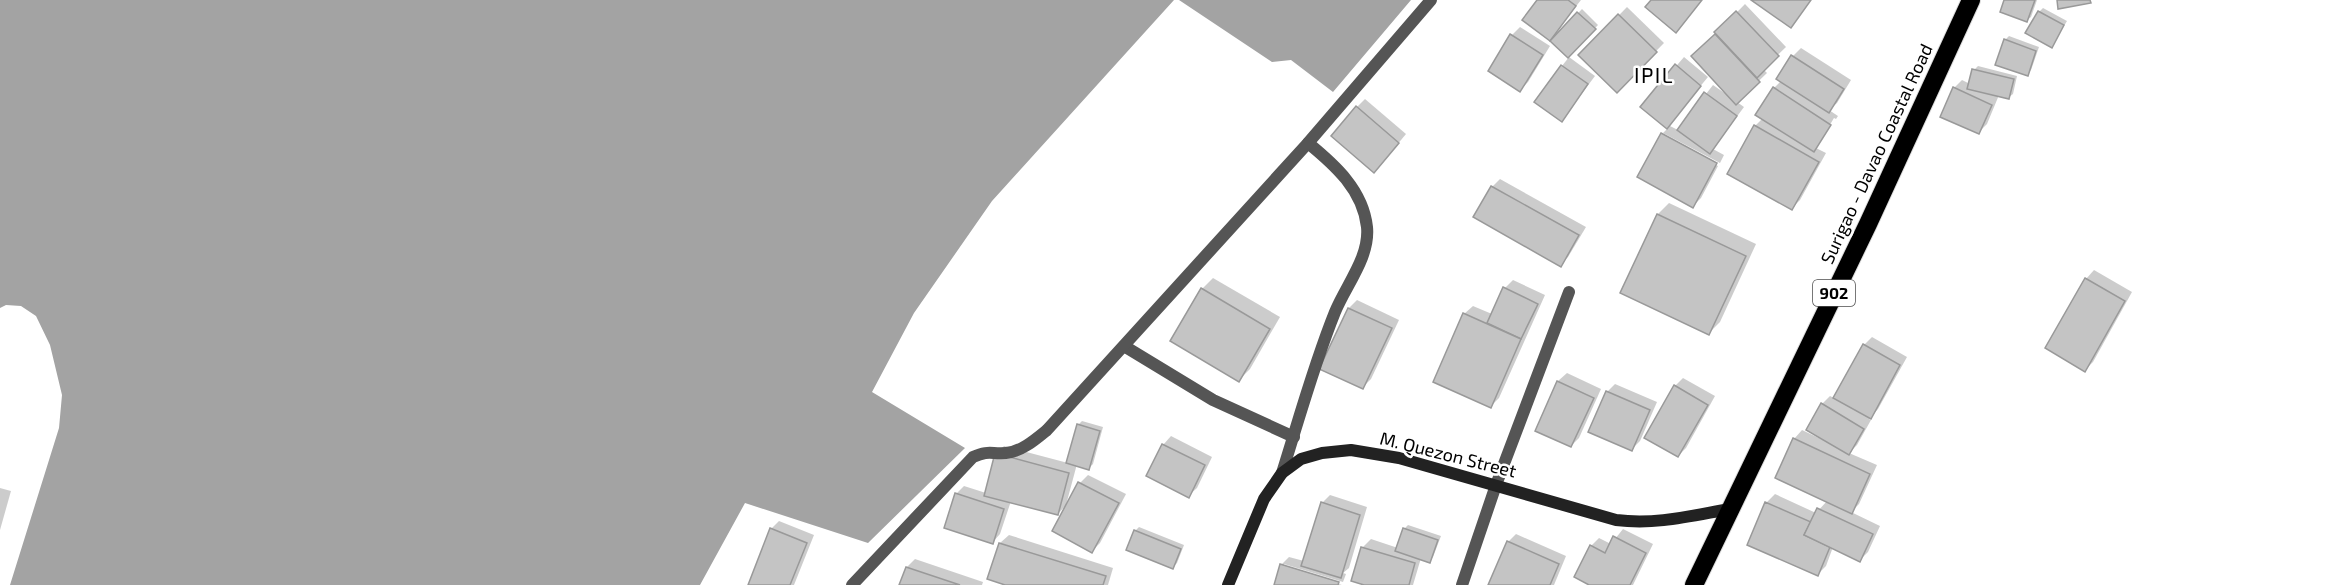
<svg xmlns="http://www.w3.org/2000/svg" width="2333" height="585" font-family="'Exo 2',sans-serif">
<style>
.water{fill:#a3a3a3}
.shadow{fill:#0003}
.building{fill:#c4c4c4;stroke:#999;stroke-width:1.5}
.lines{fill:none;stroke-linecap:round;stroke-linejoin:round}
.highway-casing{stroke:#dbdbdb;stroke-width:20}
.lane{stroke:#555;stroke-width:12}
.street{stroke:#555;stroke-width:12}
.secondary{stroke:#222;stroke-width:12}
.highway{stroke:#000;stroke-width:18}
.labels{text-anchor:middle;stroke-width:5;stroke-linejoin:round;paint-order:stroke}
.shield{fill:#fff;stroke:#4c4c4c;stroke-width:1.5}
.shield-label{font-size:16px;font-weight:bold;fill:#000}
.street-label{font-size:18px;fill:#000;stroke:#fff}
.quarter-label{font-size:21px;letter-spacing:1.5px;fill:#000;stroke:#fff}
</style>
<rect width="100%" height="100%" fill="#fff"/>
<!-- water -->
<g class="water">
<polygon points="0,0 1174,0 992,201 914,313 872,392 965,448 868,543 745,503 700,585 10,585 59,428 62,395 50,345 36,316 21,306 6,305 0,308"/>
<polygon points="1179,0 1411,0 1333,92 1291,60 1272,62"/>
</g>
<!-- shadow -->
<g class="shadow">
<polygon points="1539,0 1581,0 1556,32 1558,34 1582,9 1598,25 1568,56 1551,39"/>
<polygon points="2006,0 2037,0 2031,17 2027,20"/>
<polygon points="1745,4 1786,47 1763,69 1767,73 1737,102 1744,107 1713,149 1724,155 1720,163 1663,133 1668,128 1642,106 1684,57 1708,77 1668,125 1678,130 1713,85 1726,94 1693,57"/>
<polygon points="1627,7 1664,43 1617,91 1580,55"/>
<polygon points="2043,8 2067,21 2052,46 2039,12"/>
<polygon points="1520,27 1550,46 1528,82 1520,90 1512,35"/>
<polygon points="2009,36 2039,47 2031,70 2027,74 2005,40"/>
<polygon points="1801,48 1851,80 1837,103 1829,110 1838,116 1836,119 1834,118 1816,148 1826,153 1800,200 1792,208 1755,126 1763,118 1774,88 1781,81 1778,79 1793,56"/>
<polygon points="1569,57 1595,76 1562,120 1562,66"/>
<polygon points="1978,66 2017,76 2013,94 2009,97 1999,95 1987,124 1979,132 1954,88 1962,80 1970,84 1974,70"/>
<polygon points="1365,99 1406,134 1382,163 1357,107"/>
<polygon points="1663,133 1663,136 1718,166 1701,198 1693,206 1639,176"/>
<polygon points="1500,179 1586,227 1568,257 1560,265 1492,187"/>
<polygon points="1669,203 1756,244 1720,322 1709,333 1658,214"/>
<polygon points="2094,270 2132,292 2093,362 2085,370 2047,348 2086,279"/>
<polygon points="1213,278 1280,317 1250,369 1239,380 1202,289"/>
<polygon points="1513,280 1545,295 1499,398 1491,406 1435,381 1464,314 1473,306 1492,314 1505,288"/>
<polygon points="1357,300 1399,320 1371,379 1363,387 1349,308"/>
<polygon points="1872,337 1907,357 1878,409 1869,419 1871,420 1857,445 1849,453 1877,465 1859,504 1851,512 1880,526 1868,552 1860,560 1833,547 1826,566 1818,574 1749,545 1766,503 1775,494 1816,513 1827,501 1794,439 1802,430 1823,440 1822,404 1830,396 1834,398 1864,345"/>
<polygon points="1567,373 1601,389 1579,438 1571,446 1537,430 1558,381"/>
<polygon points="1683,378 1715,396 1686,448 1678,456 1675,386"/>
<polygon points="1615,384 1657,402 1640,441 1632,449 1607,392"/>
<polygon points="1082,421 1103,427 1093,464 1089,468 1077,464 1066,505 1058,514 1011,501 1000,534 992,543 956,494 964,486 986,493 996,454 1004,446 1068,463 1078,425"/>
<polygon points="1171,436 1212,457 1197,488 1188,496 1163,445"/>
<polygon points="1088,475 1126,494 1100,543 1092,551 1080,483"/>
<polygon points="0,488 11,491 0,530"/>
<polygon points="1330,495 1367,507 1349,568 1343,573 1346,574 1343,582 1284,564 1284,567 1342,585 1275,585 1281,565 1289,557 1304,561 1322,503"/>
<polygon points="779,521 814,535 794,585 749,585 771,529"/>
<polygon points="1408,525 1441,536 1433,557 1430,561 1421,558 1413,585 1369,585 1353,580 1363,547 1371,539 1398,548 1404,529"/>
<polygon points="1139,527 1184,545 1177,563 1173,567 1135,531"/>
<polygon points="1623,529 1653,544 1633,585 1593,585 1591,546 1599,538 1611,544"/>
<polygon points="1516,534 1566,556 1554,585 1490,585 1508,542"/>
<polygon points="1009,535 1113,568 1108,585 1010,585 1000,543"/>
<polygon points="915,559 983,582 982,585 901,585 907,567"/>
</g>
<!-- building -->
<g class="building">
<polygon points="1537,0 1568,0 1576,6 1550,41 1522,20"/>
<polygon points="1651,0 1702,0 1676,33 1645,7"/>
<polygon points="1751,0 1811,0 1791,28"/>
<polygon points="2004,0 2035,0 2027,22 2000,12"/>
<polygon points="2057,0 2090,0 2091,3 2058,9"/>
<polygon points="1736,11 1779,56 1757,78 1714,32"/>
<polygon points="2038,11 2064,25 2052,48 2025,33"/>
<polygon points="1577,12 1596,29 1568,58 1550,41"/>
<polygon points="1618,14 1657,52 1617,93 1578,55"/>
<polygon points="1510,34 1543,55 1520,92 1488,71"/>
<polygon points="1715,34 1760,82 1736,105 1691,56"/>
<polygon points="2004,39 2036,51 2028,76 1995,65"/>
<polygon points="1791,55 1844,89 1829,113 1776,79"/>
<polygon points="1675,64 1701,86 1667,129 1640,107"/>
<polygon points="1561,65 1588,84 1562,122 1534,102"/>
<polygon points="1972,69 2014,79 2009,99 1967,89"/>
<polygon points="1773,87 1831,125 1814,152 1755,115"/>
<polygon points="1953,87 1992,105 1979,134 1940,117"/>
<polygon points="1704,92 1737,116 1710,154 1677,130"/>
<polygon points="1356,106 1399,143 1374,173 1331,136"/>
<polygon points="1754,125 1819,162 1792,210 1727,174"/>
<polygon points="1661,133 1717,163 1693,208 1637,177"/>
<polygon points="1491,186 1579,235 1561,267 1473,217"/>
<polygon points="1657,214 1746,256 1709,335 1620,293"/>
<polygon points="2085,278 2125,301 2085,372 2045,348"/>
<polygon points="1503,287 1538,304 1521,339 1487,323"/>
<polygon points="1201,288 1270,329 1239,382 1170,341"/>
<polygon points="1348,308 1392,328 1363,389 1319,369"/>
<polygon points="1463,313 1521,339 1491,408 1433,382"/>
<polygon points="1863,344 1900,365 1871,419 1833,398"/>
<polygon points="1557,381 1594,398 1571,447 1535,431"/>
<polygon points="1674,385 1708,405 1678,457 1644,438"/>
<polygon points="1606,391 1650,410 1632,451 1588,432"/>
<polygon points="1821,403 1864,429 1849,455 1806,430"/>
<polygon points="1077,424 1100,431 1089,470 1066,463"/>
<polygon points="1793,438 1870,474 1852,514 1775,478"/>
<polygon points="1162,444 1205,465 1189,498 1146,476"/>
<polygon points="995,453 1069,473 1058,515 984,496"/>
<polygon points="1078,482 1119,503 1092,553 1052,531"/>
<polygon points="955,493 1004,509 993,544 944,528"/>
<polygon points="1321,502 1360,515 1341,578 1301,566"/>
<polygon points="1765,502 1811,522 1804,535 1830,547 1818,576 1747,545"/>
<polygon points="1817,508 1873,534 1860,562 1804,535"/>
<polygon points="770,528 807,543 790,585 748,585"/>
<polygon points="1403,528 1438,540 1430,563 1395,551"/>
<polygon points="1134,530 1181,549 1173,569 1126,550"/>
<polygon points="1613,536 1646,553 1630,585 1589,585 1574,577 1590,545 1605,553"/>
<polygon points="1507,541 1559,564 1550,585 1488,585"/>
<polygon points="999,543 1106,576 1103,585 1005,585 987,579"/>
<polygon points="1361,547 1415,563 1409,585 1364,585 1351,581"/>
<polygon points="1280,564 1339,582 1338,585 1274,585"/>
<polygon points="906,567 960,585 899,585"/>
</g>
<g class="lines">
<defs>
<polyline id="highway" points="1694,585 1868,224 1971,0"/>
</defs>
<!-- highway casing -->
<use href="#highway" class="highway-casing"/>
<!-- lane -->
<polyline class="lane" points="1124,346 1213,400 1294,437"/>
<!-- street -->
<g class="street">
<path d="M1282 473C1299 419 1314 364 1335 312 1346 285 1370 257 1367 227 1363 190 1335 165 1308 143"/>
<path d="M852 585 973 457C989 450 990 454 1006 453 1021 452 1036 439 1047 430L1308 143 1431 0"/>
<polyline points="1462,585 1496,485 1569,292"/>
</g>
<!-- secondary -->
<path class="secondary" d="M1228 585 1264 499 1282 473 1301 459 1322 453 1351 450 1399 458 1616 520C1656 525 1690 516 1730 509"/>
<!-- highway -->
<use href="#highway" class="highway"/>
</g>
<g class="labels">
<!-- shield labels -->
<rect class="shield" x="1813" y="280" width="42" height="26" rx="4.5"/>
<g class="shield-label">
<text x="1834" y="299">902</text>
</g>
<!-- street labels -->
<g class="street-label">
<text transform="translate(1877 154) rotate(-65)" y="6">Surigao - Davao Coastal Road</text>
<text transform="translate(1448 455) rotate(14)" y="6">M. Quezon Street</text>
</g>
<!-- quarter labels -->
<g class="quarter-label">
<text x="1654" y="83">IPIL</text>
</g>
</g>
</svg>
